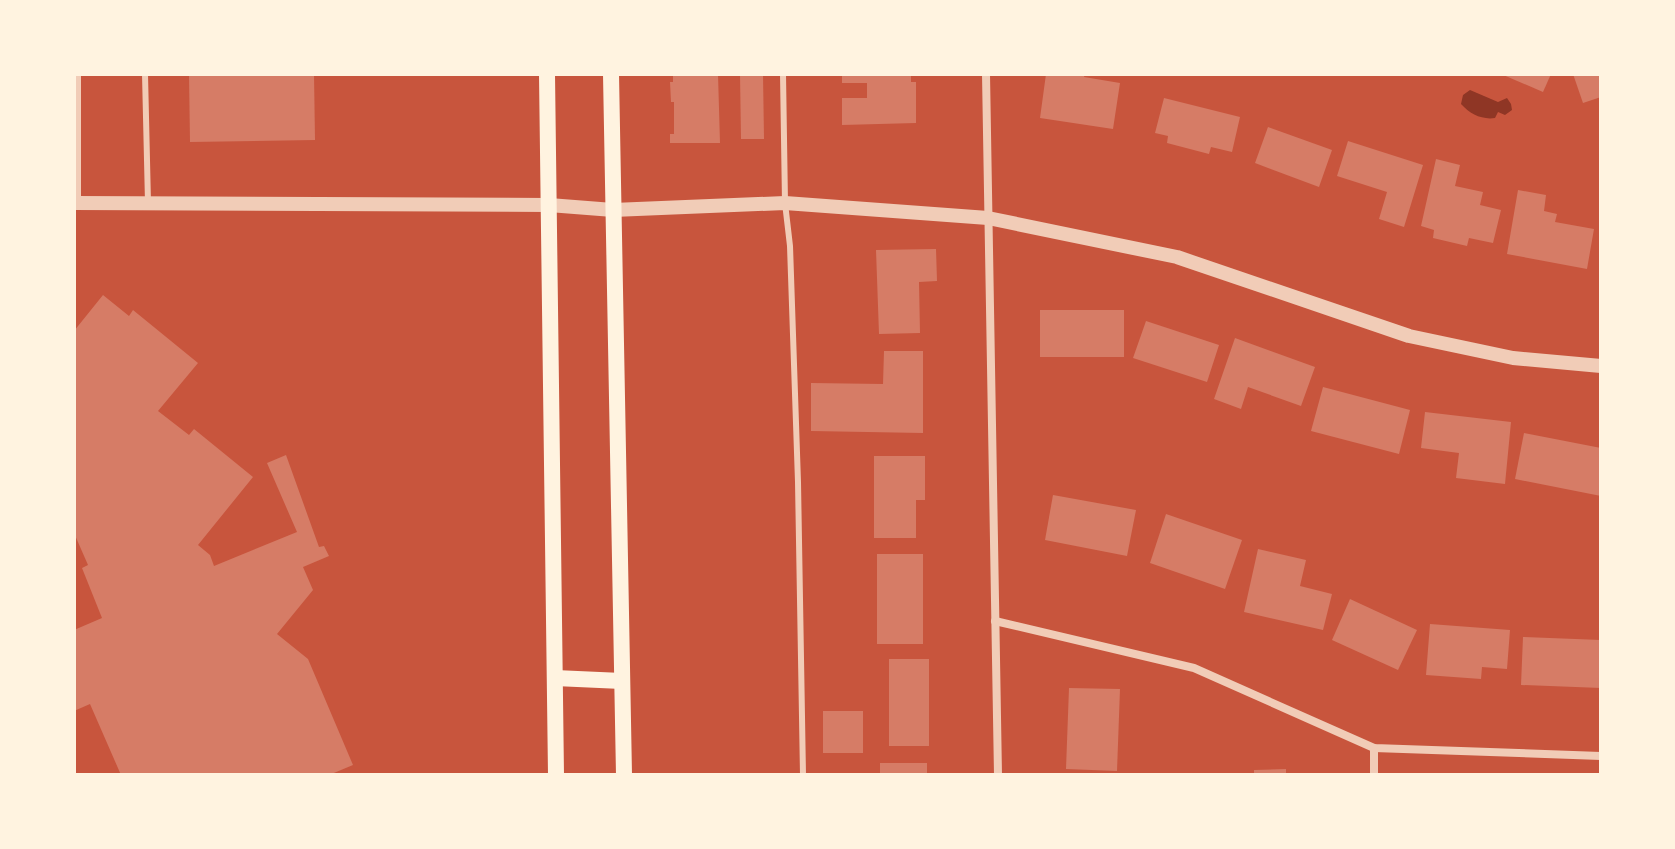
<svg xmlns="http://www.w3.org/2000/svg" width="1675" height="849" font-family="'PT Sans',sans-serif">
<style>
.water{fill:#8f3625}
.building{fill:#d67c66}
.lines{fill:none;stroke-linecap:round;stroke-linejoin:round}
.service{stroke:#f1ccb7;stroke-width:6}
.minor{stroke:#f1ccb7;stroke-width:8}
.tertiary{stroke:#f1ccb7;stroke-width:14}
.secondary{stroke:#fff3e0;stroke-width:16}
</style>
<rect width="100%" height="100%" fill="#c8553d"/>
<!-- water -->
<path class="water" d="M1470 90 1498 102 1507 98 1511 104 1512 110 1505 115 1498 112 1495 118C1482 120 1470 114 1461 104L1463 95Z"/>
<!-- building -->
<g class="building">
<polygon points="189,74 314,74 315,140 190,142"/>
<polygon points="673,74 718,74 720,143 670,143 670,134 674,134 674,102 671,102 670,82 673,82"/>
<polygon points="740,74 763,74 764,139 741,139"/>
<polygon points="842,74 911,74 911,82 916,82 916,123 842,125 842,98 867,98 867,83 842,83"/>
<polygon points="1046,74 1085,74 1084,77 1120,83 1113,129 1040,118"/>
<polygon points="1501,74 1551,74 1543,92"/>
<polygon points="1573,74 1601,74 1601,97 1583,103"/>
<polygon points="1164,98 1240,117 1232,152 1211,147 1209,154 1167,143 1168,136 1155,133"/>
<polygon points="1268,127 1332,150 1319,187 1255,163"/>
<polygon points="1348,141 1423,165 1404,227 1379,219 1387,192 1337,176"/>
<polygon points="1436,159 1460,165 1455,186 1483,192 1480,205 1501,210 1493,243 1469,238 1467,246 1433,238 1434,230 1421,226"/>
<polygon points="1518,190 1546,195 1544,211 1557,214 1555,222 1594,229 1587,269 1507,254"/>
<polygon points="936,249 937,281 919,282 920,333 879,334 876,250"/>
<polygon points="103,295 129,316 133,310 198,363 158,411 189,435 194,429 253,477 198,545 210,555 214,566 297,532 267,463 286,455 319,547 324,546 329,556 303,567 313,590 277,634 308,659 353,765 329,775 121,775 90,704 74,711 74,630 102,618 82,568 88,565 74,533 74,331"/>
<rect x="1040" y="310" width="84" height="47"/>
<polygon points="1146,321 1219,345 1207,382 1133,358"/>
<polygon points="1235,338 1315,367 1301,406 1248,387 1241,409 1214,399"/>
<polygon points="884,351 923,351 923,433 811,431 811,383 883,384"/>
<polygon points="1323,387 1410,410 1399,454 1311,431"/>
<polygon points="1425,412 1511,422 1505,484 1456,478 1459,453 1421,448"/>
<polygon points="1524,433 1601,448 1601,496 1515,479"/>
<polygon points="874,456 925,456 925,500 916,500 916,538 874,538"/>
<polygon points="1053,495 1136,510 1127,556 1045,540"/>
<polygon points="1166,514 1242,540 1225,589 1150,563"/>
<polygon points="1258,549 1306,560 1300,586 1332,594 1323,630 1244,612"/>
<rect x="877" y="554" width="46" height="90"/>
<polygon points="1350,599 1417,630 1398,670 1332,640"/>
<polygon points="1430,624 1510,630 1507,669 1482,667 1481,679 1426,675"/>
<polygon points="1523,637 1601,640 1601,688 1521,685"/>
<rect x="889" y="659" width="40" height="87"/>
<polygon points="1069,688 1120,689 1117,771 1066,769"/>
<rect x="823" y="711" width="40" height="42"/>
<rect x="880" y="763" width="47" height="12"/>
<polygon points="1286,769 1286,775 1254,775 1254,770"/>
</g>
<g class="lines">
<!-- service -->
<g class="service">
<polyline points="78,74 78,202"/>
<polyline points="145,74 148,203"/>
<polyline points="783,74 785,203 790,246 798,482 803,775"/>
</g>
<!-- minor -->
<g class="minor">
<polyline points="986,74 998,775"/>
<polyline points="995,621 1194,668 1374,748 1601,756"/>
<polyline points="1374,748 1374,775"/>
</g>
<!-- tertiary -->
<polyline class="tertiary" points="74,203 549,205 613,210 785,203 988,218 1177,257 1409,336 1513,358 1601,366"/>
<!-- secondary -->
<g class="secondary">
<polyline points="547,74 556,775"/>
<polyline points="611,74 624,775"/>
<polyline points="555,678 622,681"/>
</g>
</g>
<!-- border -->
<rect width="1675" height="849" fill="none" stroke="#fff3e0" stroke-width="152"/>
</svg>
